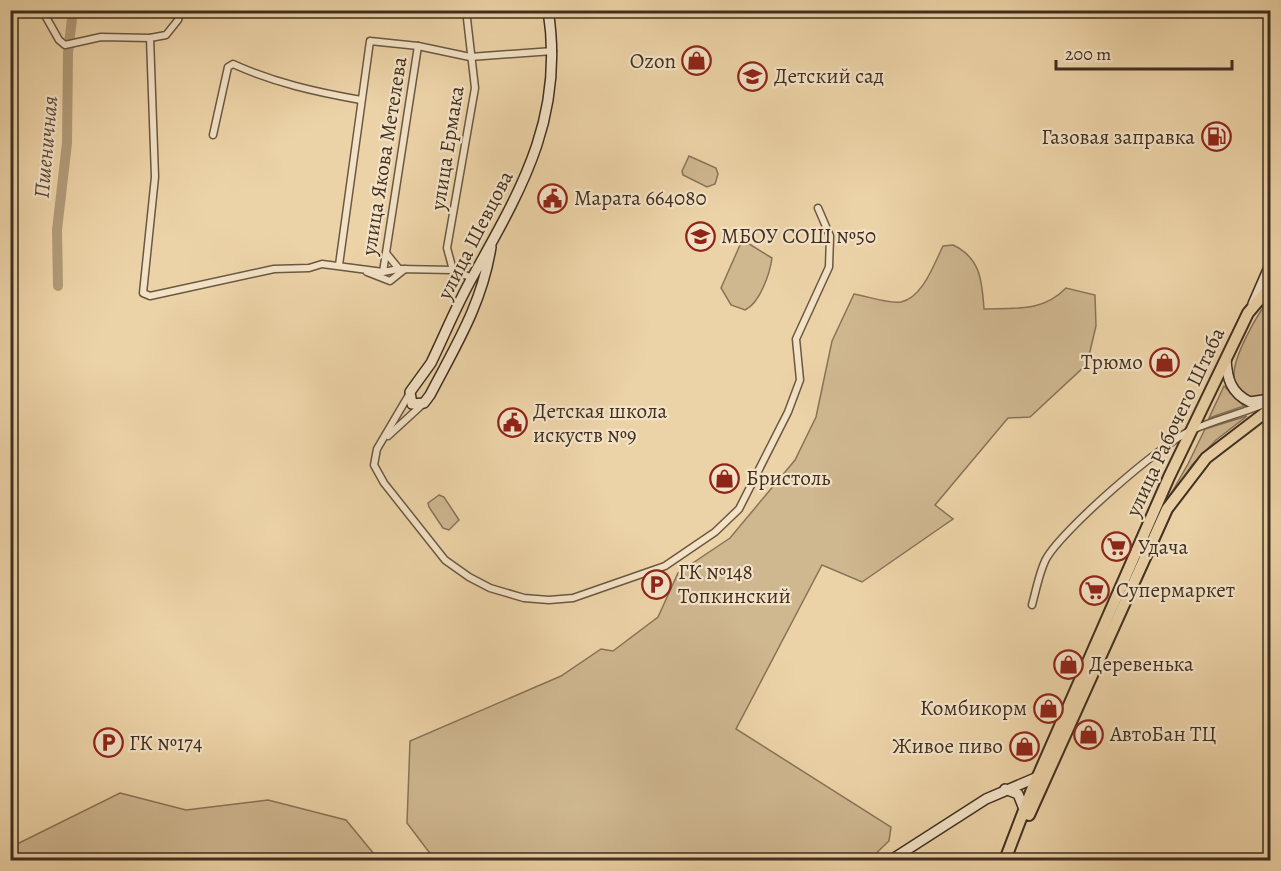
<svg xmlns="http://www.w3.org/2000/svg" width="1281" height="871" font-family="Alegreya,serif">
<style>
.green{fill:#cfb790;stroke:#887358;stroke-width:1.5}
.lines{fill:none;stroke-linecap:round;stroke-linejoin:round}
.river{stroke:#b29b79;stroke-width:10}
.street-casing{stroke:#6b5842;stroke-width:9}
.secondary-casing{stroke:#402f21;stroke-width:12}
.primary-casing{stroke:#402f21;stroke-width:14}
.street{stroke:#f3e2c6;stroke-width:6}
.secondary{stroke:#f3e2c6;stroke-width:9}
.primary{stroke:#ecd3a7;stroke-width:10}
.labels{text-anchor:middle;stroke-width:4.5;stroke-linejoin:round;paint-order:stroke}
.poi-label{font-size:21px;fill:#402f21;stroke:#f3e2c6;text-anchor:start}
.street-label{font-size:21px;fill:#402f21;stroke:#f3e2c6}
.water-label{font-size:22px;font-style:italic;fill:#5c4a37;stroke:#f3e2c6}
</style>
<rect width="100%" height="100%" fill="#ecd3a7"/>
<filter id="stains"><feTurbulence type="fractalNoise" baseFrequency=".00333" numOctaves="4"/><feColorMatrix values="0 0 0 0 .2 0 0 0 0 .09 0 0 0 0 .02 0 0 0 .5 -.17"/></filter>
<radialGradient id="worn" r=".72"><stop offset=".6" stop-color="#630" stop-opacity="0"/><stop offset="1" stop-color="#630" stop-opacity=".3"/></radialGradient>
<!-- green -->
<g class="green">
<polygon points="689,156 716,168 718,174 715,184 707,187 683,175 682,171"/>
<path d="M746 242 772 258C770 273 760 303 745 310L731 305 721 288 740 245Z"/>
<path d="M953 245C981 258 982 282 984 309 1015 308 1043 312 1066 288L1095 295 1096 326 1087 364 1030 417 1008 418 935 505 953 519 862 582 822 565 736 729 891 827 889 841 869 860H435L407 823 410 741 561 676 601 649 613 651 658 617 678 573 730 538 795 460 816 417 832 341 854 294C867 296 888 304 901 302 923 297 934 264 943 246Z"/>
<path d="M1270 298V398L1250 399C1242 393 1234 387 1234 376 1233 356 1258 313 1270 298Z"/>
<polygon points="1224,386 1244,406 1209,418"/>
<polygon points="1247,416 1216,440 1192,465 1164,508 1083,680 1150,530 1188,464 1205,429"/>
<polygon points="439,495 444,497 459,520 449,530 443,528 429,507 428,503"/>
<polygon points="120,793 186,810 268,800 346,820 379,860 11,860 11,847"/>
</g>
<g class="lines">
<!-- river -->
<polyline class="river" points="58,286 57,230 67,143 68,53 73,10"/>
<defs>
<g id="street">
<polyline points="42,10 59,40 65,45 101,37 150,38 166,35 178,20 181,10"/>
<polyline points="466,10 475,88 447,248 453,270 472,278"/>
<polyline points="150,38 155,177 143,293 150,296 274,269 309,268 322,264 383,272 399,269 453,270"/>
<path d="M213 135 228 67 233 64C275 83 316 92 361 100"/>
<polyline points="386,253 399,269"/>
<polyline points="339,265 370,41 418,46 470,57 553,51"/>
<polyline points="367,272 390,281 405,269"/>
<polyline points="383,272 418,46"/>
<polyline points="410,393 377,449 374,465 384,483 445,560 469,577 490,588 524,598 549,600 573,598 665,566 715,532 739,509 788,412 800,380 796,339 829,267 830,236 818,208"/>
<polyline points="388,436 424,403"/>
<path d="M1032 605C1036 590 1039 574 1045 561 1057 534 1163 442 1192 430 1217 419 1244 413 1269 402"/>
</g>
<g id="secondary">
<path d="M491 247C482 304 456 345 430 395L424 403 412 404 410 392 431 363C445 334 457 304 473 276 522 188 565 116 548 10"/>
<polyline points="1253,304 1270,265"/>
<path d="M1226 359C1227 379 1231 393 1250 402L1270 399"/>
<polyline points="1005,789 1018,794 1024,809"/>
<polyline points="891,860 986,799 1040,776"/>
</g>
<g id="primary">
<polyline points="1029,815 1167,509 1206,458 1270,409"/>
<polyline points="1005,860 1031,792 1169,477 1248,313 1270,287"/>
</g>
</defs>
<!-- street casing -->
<use href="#street" class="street-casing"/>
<!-- secondary casing -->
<use href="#secondary" class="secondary-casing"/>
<!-- primary casing -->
<use href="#primary" class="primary-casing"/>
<!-- street -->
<use href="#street" class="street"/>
<!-- secondary -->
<use href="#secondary" class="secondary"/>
<!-- primary -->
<use href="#primary" class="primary"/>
</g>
<!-- icons -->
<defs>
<symbol id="shop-ring" viewBox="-11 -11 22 22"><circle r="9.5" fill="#f3e2c6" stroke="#8f2418" stroke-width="1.5"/><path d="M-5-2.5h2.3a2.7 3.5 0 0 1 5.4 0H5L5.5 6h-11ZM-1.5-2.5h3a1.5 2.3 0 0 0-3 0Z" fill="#8f2418"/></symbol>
<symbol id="school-ring" viewBox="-11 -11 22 22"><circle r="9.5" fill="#f3e2c6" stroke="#8f2418" stroke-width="1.5"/><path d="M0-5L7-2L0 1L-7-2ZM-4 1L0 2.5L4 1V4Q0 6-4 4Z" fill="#8f2418"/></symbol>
<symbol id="fuel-ring" viewBox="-11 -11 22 22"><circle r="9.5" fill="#f3e2c6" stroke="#8f2418" stroke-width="1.5"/><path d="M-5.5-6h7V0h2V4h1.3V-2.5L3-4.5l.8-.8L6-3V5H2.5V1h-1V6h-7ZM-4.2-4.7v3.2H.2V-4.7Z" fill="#8f2418"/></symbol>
<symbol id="civic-ring" viewBox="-11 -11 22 22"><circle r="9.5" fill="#f3e2c6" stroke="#8f2418" stroke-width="1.5"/><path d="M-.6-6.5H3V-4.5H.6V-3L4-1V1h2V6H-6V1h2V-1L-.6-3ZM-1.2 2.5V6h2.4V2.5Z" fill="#8f2418"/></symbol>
<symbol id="supermarket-ring" viewBox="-11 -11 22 22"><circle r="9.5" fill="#f3e2c6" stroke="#8f2418" stroke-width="1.5"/><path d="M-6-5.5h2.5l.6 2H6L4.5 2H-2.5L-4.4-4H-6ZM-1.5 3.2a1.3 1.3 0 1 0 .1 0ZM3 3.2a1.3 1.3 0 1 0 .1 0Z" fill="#8f2418"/></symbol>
<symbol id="parking-ring" viewBox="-11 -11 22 22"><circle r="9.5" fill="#f3e2c6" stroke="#8f2418" stroke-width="1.5"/><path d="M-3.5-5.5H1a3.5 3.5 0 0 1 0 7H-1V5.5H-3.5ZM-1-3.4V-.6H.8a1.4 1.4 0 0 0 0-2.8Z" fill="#8f2418"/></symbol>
</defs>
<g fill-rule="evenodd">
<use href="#shop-ring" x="680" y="44" width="33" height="33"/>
<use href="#school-ring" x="736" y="60" width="33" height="33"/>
<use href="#fuel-ring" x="1200" y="120" width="33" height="33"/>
<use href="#civic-ring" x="536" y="182" width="33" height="33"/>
<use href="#school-ring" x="684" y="220" width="33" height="33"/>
<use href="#shop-ring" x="1148" y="346" width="33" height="33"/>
<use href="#civic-ring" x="496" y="406" width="33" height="33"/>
<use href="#shop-ring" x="708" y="462" width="33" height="33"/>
<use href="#supermarket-ring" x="1100" y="530" width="33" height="33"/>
<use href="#parking-ring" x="640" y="568" width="33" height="33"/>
<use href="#supermarket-ring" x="1078" y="574" width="33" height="33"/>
<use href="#shop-ring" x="1052" y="648" width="33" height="33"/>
<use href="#shop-ring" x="1032" y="692" width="33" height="33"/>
<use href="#shop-ring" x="1072" y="718" width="33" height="33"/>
<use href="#parking-ring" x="92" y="726" width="33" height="33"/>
<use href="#shop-ring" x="1008" y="730" width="33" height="33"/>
</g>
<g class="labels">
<!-- poi labels -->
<g class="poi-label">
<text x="676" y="68" text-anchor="end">Ozon</text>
<text x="774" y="83">Детский сад</text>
<text x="1195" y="144" text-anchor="end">Газовая заправка</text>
<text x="574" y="205">Марата 664080</text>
<text x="721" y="243">МБОУ СОШ №50</text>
<text x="1143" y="369" text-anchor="end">Трюмо</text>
<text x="533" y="418">Детская школа<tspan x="533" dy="24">искуств №9</tspan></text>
<text x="746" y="485">Бристоль</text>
<text x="1138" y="554">Удача</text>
<text x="678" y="579">ГК №148<tspan x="678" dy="24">Топкинский</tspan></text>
<text x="1116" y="597">Супермаркет</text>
<text x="1089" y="671">Деревенька</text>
<text x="1027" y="715" text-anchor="end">Комбикорм</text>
<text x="1110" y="741">АвтоБан ТЦ</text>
<text x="129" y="750">ГК №174</text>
<text x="1003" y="753" text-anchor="end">Живое пиво</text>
</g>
<!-- street labels -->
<g class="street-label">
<text transform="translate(447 148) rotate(-81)" y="7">улица Ермака</text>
<text transform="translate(384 156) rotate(-81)" y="7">улица Якова Метелева</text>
<text transform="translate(475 235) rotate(-63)" y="7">улица Шевцова</text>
<text transform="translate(1175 422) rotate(-65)" y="7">улица Рабочего Штаба</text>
</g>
<!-- water labels -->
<g class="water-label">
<text transform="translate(45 147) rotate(-85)" y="8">Пшеничная</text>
</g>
</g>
<!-- margin -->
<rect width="1281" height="871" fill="none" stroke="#ecd3a7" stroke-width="36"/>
<rect x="12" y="12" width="1257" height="847" fill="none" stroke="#402f21" stroke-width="3"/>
<rect x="18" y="18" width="1245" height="835" fill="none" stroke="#402f21" stroke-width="1.5"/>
<!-- scale -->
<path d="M1056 60v9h176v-9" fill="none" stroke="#402f21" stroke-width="3"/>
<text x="1065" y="60" font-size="18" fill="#402f21" stroke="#f3e2c6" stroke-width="4.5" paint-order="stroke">200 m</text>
<rect width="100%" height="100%" filter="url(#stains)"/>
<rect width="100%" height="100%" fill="url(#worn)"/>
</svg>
